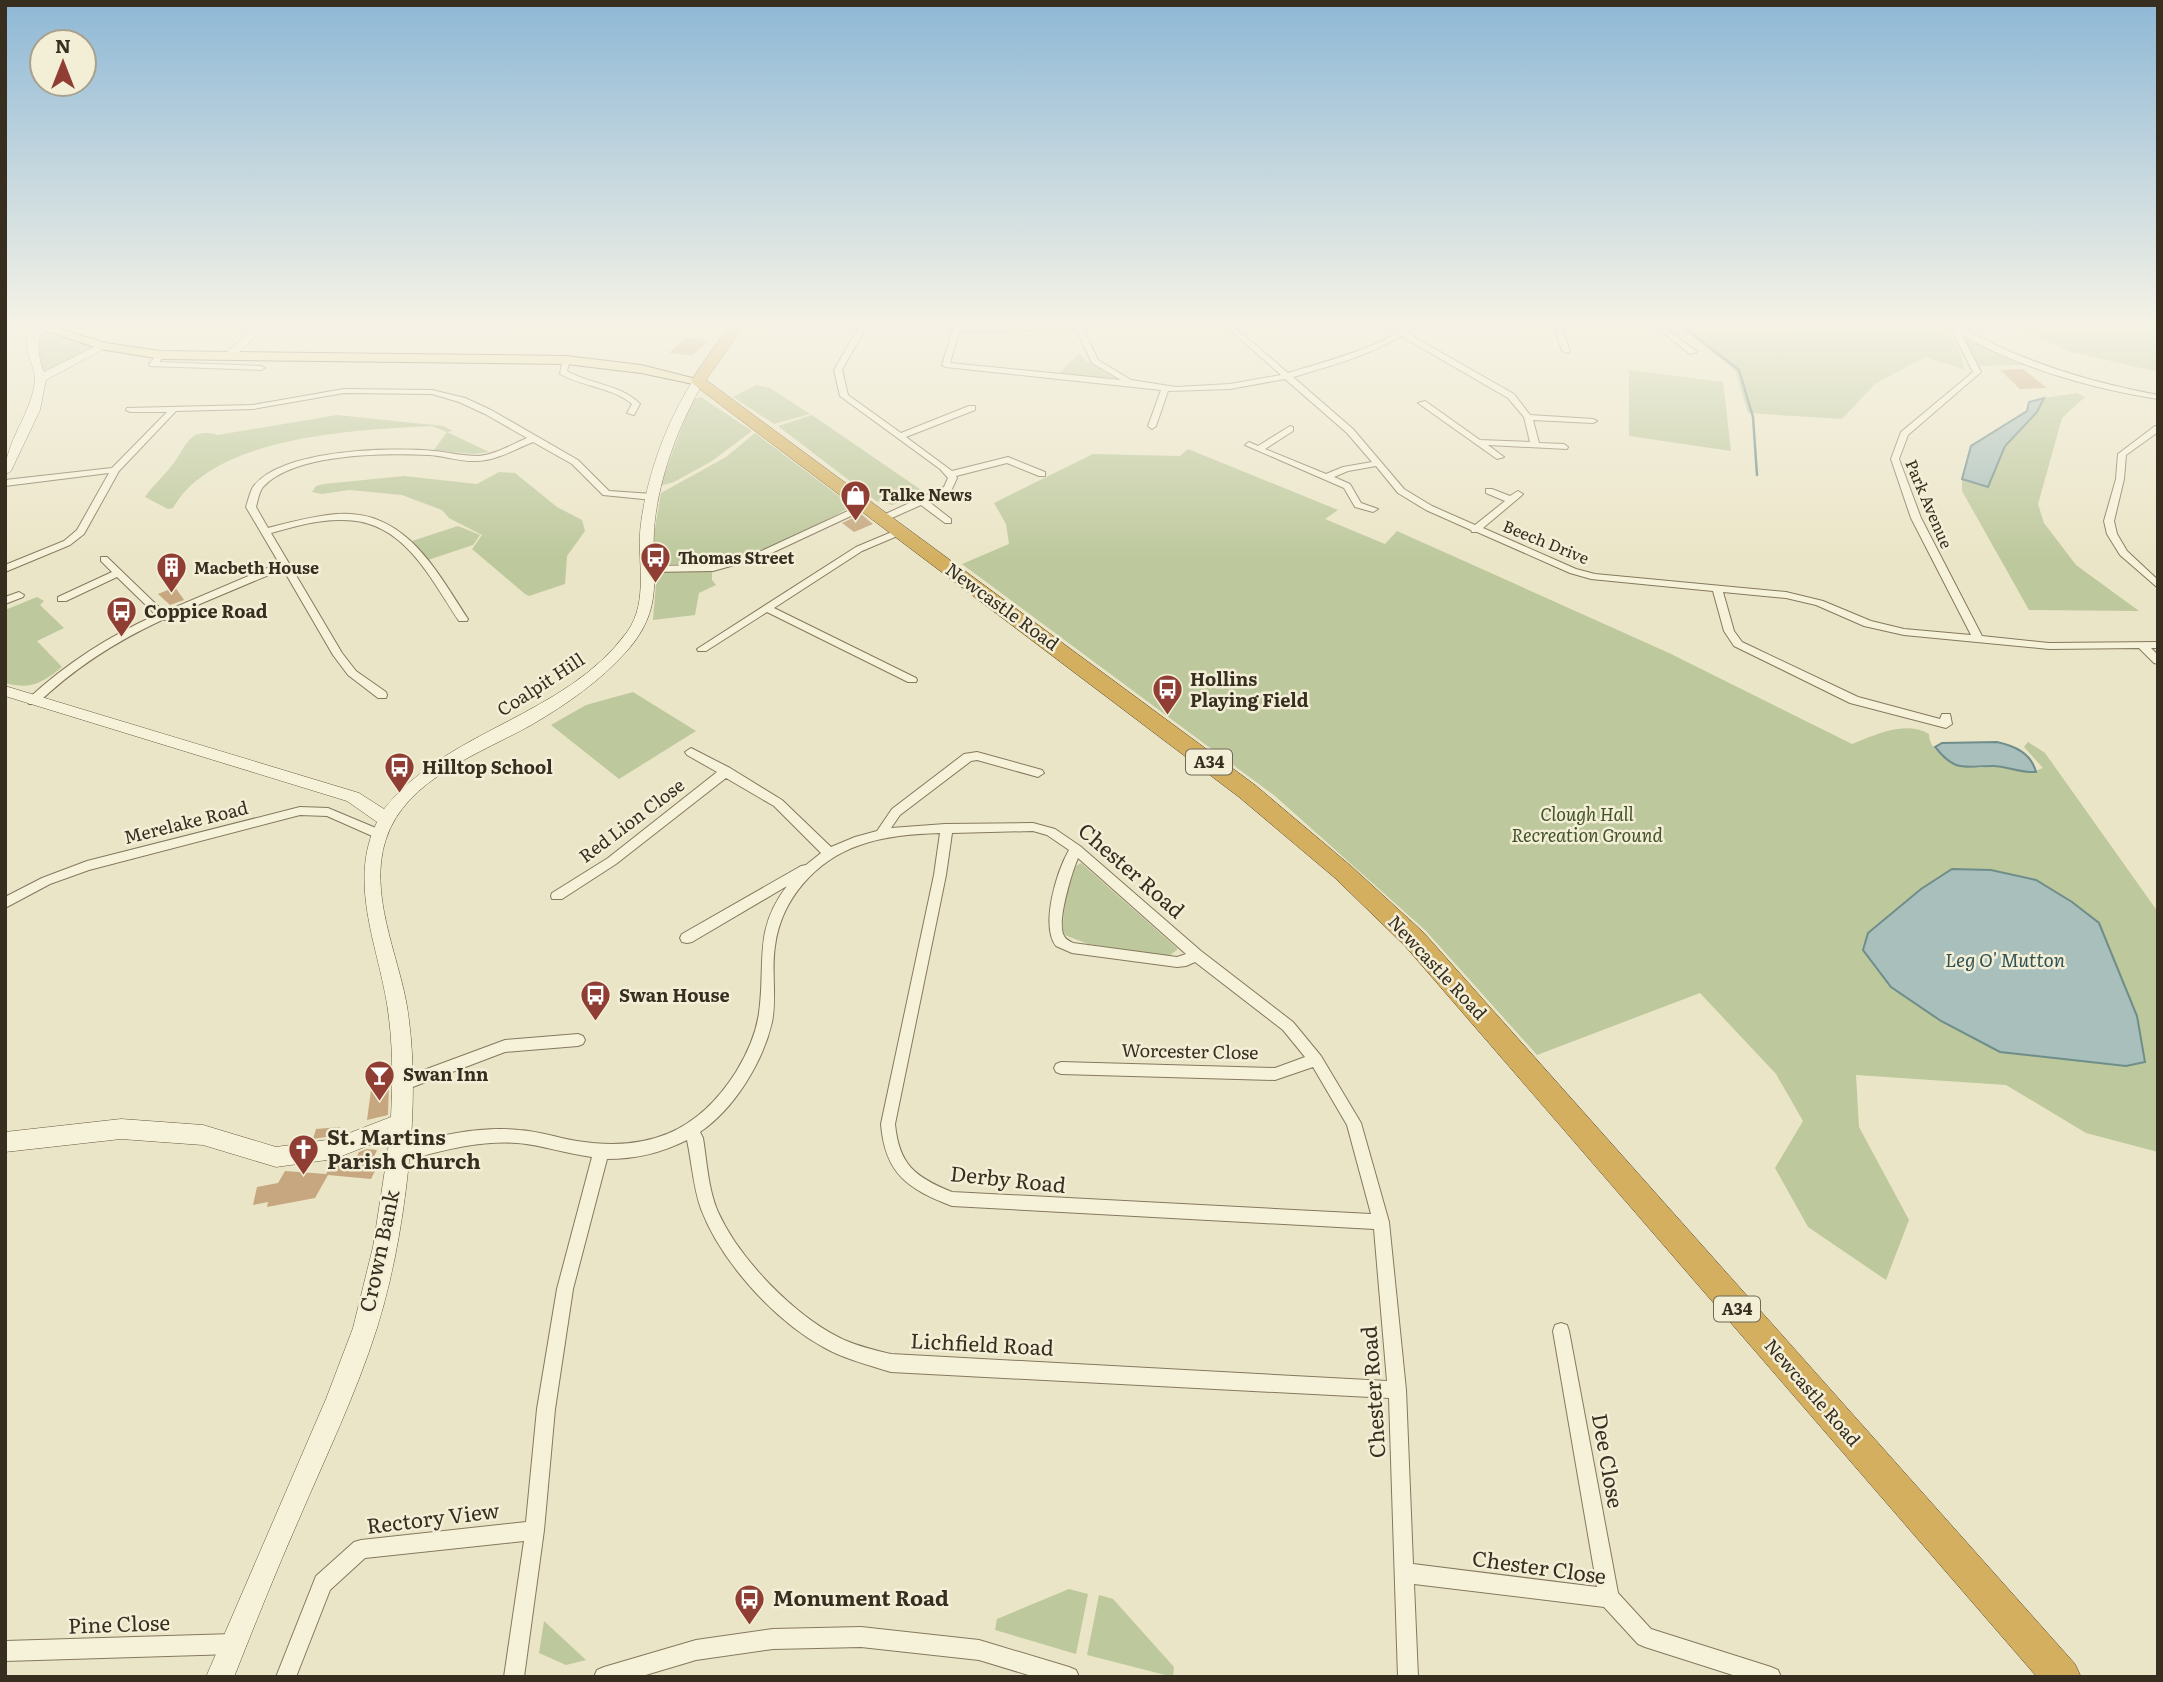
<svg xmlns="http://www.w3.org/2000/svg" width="2163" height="1682" font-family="Literata,serif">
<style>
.green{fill:#bdc89c}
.water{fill:#a8bfbb;stroke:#6f8d8a;stroke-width:2}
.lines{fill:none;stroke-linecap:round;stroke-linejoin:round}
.stream{stroke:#6f8d8a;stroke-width:2.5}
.building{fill:#c6a780}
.street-casing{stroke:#85785e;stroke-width:2}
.secondary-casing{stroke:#675941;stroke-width:1}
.primary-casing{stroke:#544632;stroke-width:2}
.highway-casing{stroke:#544632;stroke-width:1}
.street{fill:#f6f2da;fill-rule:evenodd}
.secondary{fill:#f6f2da;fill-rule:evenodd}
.primary{fill:#ebdea2;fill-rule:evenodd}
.highway{fill:#d3af5f;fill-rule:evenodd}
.labels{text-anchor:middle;stroke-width:5;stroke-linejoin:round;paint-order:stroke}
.far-poi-label{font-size:16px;font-weight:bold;fill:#372e20;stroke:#f3eed6;text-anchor:start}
.far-street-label{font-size:16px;fill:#372e20;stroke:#f3eed6}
.shield{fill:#f3eed6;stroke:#6f6857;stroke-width:2}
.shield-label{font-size:16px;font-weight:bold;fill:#372e20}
.street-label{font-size:18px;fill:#372e20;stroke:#f3eed6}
.poi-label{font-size:18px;font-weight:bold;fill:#372e20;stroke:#f3eed6;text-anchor:start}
.park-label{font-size:18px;font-style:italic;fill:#425229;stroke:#f3eed6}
.water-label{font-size:19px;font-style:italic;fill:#315355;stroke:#f3eed6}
.near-street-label{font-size:21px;fill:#372e20;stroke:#f3eed6}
.near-poi-label{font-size:21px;font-weight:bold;fill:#372e20;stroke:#f3eed6;text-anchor:start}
</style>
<rect width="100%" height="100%" fill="#ebe5c7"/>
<!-- green -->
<g class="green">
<polygon points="1663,325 1940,325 1958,347 1965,370 1925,357 1875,384 1842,419 1748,413 1735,370 1680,326"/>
<polygon points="2010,325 2158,325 2158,372 2071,352"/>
<polygon points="39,332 99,348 44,375 36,355"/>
<polygon points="1964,338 1966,338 2026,365 1977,366 1974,355"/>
<polygon points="1079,353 1086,361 1115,378 1059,374"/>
<polygon points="1629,370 1723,382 1731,451 1629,436"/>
<polygon points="756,385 770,388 810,414 774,424 733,397"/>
<polygon points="2077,393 2085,397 2062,418 2038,504 2044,523 2076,565 2139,611 2029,610 1962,491 1962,479 1988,486 2005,446 2037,412 2044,398"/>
<polygon points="701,397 752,431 712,461 674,482 660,486 692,400"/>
<path d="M337 415 443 426 453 431 447 432 489 452 473 454 434 450 447 432 432 426C358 430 214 435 173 508L168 509 145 497C153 485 165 475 173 464 188 444 189 427 218 435Z"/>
<polygon points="812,415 924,492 926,494 892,505 876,501 778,426"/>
<path d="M755 433 852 506C809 530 760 560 710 564 692 565 674 564 655 564L653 540 661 493 726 457Z"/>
<path d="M1188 449 1338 510 1325 519 1385 544 1397 531 1669 653 1852 744C1875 735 1905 720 1929 734 1929 755 1961 769 1979 768 1985 768 1990 765 1995 766 2015 768 2024 776 2043 768L2024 747 2028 742 2045 753 2158 912V1152L2086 1133 2006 1085 1856 1075 1859 1127 1909 1220 1886 1280 1808 1227 1775 1168 1803 1121 1776 1074 1700 993 1537 1055 1425 930 1275 796 962 564 1009 544 1006 524 994 503 1093 454 1180 456Z"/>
<polygon points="499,472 515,473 557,507 582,520 585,531 567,556 565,584 529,596 525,594 472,549 482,535 449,518 442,510 402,495 349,490 322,494 312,492 316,486 324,484 404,476 477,484"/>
<polygon points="458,526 480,535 473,545 428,560 412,541"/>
<polygon points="712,570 712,580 716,585 699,593 695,615 653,620 657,571"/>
<path d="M37 597 44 601 40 605 64 628 37 641 62 667C42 683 31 690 5 683V610Z"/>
<polygon points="633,692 696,731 619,779 551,725 586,705"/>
<polygon points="1081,863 1178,949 1169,956 1088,944 1062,934 1068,871"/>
<polygon points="1069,1589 1088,1594 1076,1654 995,1630 997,1619"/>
<polygon points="1099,1595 1113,1599 1174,1667 1173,1677 1087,1655"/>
<polygon points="544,1621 586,1660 566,1665 539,1653"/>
</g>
<!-- water -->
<g class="water">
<polygon points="2044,398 2037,412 2005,446 1988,487 1962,479 1971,446 2027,411 2029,402"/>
<path d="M1997 742C2015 746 2031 753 2036 772 2020 773 2007 766 1993 766 1964 766 1956 773 1935 747L1942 743Z"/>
<polygon points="1952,869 1991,870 2036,880 2072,902 2099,923 2137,1016 2145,1062 2126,1066 2000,1052 1941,1021 1891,987 1863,950 1868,933 1921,889"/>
</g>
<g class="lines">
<!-- stream -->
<polyline class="stream" points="1680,325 1739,370 1753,417 1757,475"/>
</g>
<!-- building -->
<g class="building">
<polygon points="685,338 708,341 692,356 669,353"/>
<polygon points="2023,369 2047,388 2020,389 2000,370"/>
<polygon points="861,514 873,524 854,532 842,523"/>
<polygon points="175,587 184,600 170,605 158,594"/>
<polygon points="389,1085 388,1115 367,1120 371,1090"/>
<polygon points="340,1127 338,1135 313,1139 316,1129"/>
<polygon points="367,1149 377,1150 372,1161 380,1161 371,1179 328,1175 315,1198 267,1207 268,1202 253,1205 257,1187 278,1183 285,1171 326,1174 333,1162 355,1160 359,1152"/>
</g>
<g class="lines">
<defs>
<g id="street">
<polygon points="860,325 867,325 842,370 848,395 901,433 969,406 975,406 975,410 906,437 952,471 1008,457 1045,472 1045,476 1039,476 1007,463 956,476 957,478 951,491 928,501 951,519 951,523 945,523 921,505 885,521 879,521 879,517 944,487 948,478 940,469 840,396 834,370"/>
<path d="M1081 325 1098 360 1131 380 1176 387 1230 384 1281 375 1225 325H1232L1288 373C1319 364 1349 355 1378 343 1392 337 1404 325 1418 325L1407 333 1514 394 1530 415 1593 419 1597 421 1593 423 1533 420 1539 443 1564 444 1568 447 1567 449 1488 445 1504 457 1497 459 1418 403 1425 401 1480 440 1530 442 1524 417 1508 398 1401 336C1368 356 1330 366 1293 377L1353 429 1404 489 1432 506 1475 525 1505 501 1486 493V489H1492L1510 496 1518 491 1523 494 1521 496 1483 528 1576 569 1595 574 1786 592 1823 601 1871 621 1904 629 1971 635 1911 518 1891 459 1901 432 1973 372 1950 327 1957 325C2020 361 2086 382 2158 395V399C2089 388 2023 369 1962 335L1981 372 1908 435 1899 459 1921 518 1982 636 2049 643 2158 642V648H2151L2158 655V664L2154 663 2139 648 2049 649 1904 635 1864 626 1816 605 1786 598 1723 592 1734 631 1742 642 1858 697 1940 719 1942 714H1950L1952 724 1946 728 1850 703 1734 646 1724 631 1713 591 1591 579 1570 573 1477 532H1472L1471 530 1426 510 1398 493 1376 466 1348 471 1334 477 1350 484 1361 503 1378 509 1373 512 1355 507 1344 488 1245 445 1249 442 1258 446 1290 426 1293 427V431L1265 449 1326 474 1343 467 1372 462 1347 433 1285 379 1230 389 1168 391 1156 426 1152 429 1148 426 1161 390 946 367 942 365 953 328ZM1076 329 1092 363 1121 380 950 363 959 332Z"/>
<polygon points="1554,325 1561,325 1570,351 1569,353 1562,351"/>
<polygon points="1646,325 1662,325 1697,352 1690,354 1657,328"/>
<polygon points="158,353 165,355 159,362 261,366 265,368 261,370 150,366 149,364"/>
<path d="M563 358 570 360 567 371C591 385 621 384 640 404L634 415 627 413 632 404C612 387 583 387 560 374Z"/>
<path d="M344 389 432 390 465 398 491 410 578 460 609 491 653 494 658 497 653 500 603 495 572 464 533 442C516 449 497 460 477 461 461 462 445 456 429 455 385 453 294 453 263 487 259 492 258 500 256 507L268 528C291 522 313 516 337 514 405 509 436 570 468 619L467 621H459C429 576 402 517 339 520 316 520 293 527 271 533L342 653 356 671 386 692 387 695 386 698H378L348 675 333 655 283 569 169 617V620H162C115 642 74 668 37 704H29L28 701 29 698C67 663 109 636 156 615L117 577 66 601H58V597L112 572 101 561V557H107L164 612 279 563 246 507C248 501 250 492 253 487 281 449 391 447 434 451 448 452 462 456 477 456 494 455 511 445 527 438L485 414 459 402 432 394 344 393 253 409 176 411 119 471 84 534 70 545 5 572V565L64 541 77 530 109 473 5 486V480L112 468 167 412H130L126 410 127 408 253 405Z"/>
<polygon points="2155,426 2158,426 2158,432 2126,455 2124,479 2114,521 2117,534 2127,551 2158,580 2158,588 2120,555 2107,534 2104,521 2116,479 2118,454"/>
<polygon points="865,503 868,504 868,508 763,557 713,571 649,572 644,569 649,566 713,565 757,553"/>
<polygon points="899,529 902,530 902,534 862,551 774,608 916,678 917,680 916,682 908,682 767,612 706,651 698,651 697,649 856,547"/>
<polygon points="19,592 24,595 23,597 5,604 5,597"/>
<path d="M691 748 730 768 782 800 831 847 855 837 877 831 892 809 964 754 977 752 1042 770 1044 773 1038 777 977 760 971 761 900 815 891 828 945 824 1033 823 1055 829 1080 846 1201 951 1293 1022 1321 1056 1361 1123 1389 1222 1406 1390 1413 1564 1597 1587 1553 1331 1555 1325 1561 1323 1567 1325 1569 1331 1618 1593 1651 1629 1771 1667 1778 1670 1781 1677H1739L1645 1647 1638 1644 1604 1607 1414 1584 1418 1677H1398L1389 1398 891 1372C868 1365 845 1359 825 1348 775 1321 721 1262 701 1209 693 1186 692 1163 687 1140 661 1153 636 1159 607 1159L573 1289 555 1409 544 1530 524 1677H504L524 1541 365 1558 330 1590 296 1677H276L316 1576 354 1542 361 1540 526 1522 537 1409 557 1289 592 1157C567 1154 542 1145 517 1143 477 1140 437 1152 399 1162L394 1160 391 1155 394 1150C429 1136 481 1126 519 1130 539 1131 558 1138 577 1141 647 1152 697 1133 736 1072 747 1054 756 1034 759 1013 766 963 753 930 787 886L692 942 687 943 682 942 680 938 682 934 801 866 806 865 821 853 774 806 726 778 616 864 562 899H552L551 896 552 893 608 858 717 772 687 755 685 752ZM1033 831 1047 835 1069 850C1057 871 1040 925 1056 946L1072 953 1177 967 1186 966 1195 962 1283 1030 1305 1057 1275 1068 1061 1062 1056 1064 1054 1068 1056 1072 1061 1074 1275 1080 1313 1067 1347 1125 1371 1214 952 1192C915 1177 899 1165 895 1124L946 875 952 833ZM940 833 934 875 881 1124C885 1174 908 1189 952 1206L1374 1229 1387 1381 891 1354C874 1350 856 1346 840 1338 794 1315 739 1259 718 1212 708 1189 707 1162 703 1138L700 1132C734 1109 763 1062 772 1022 777 997 771 971 775 946 781 899 816 860 860 845 885 836 913 834 940 833ZM1078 858 1186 954 1177 957 1073 943C1070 941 1066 940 1064 936 1056 923 1072 872 1078 858Z"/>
<polygon points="300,807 328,808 383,831 385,834 379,839 327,816 300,815 89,870 50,884 5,908 5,897 42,878 87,861"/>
<polygon points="578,1034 583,1036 585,1040 583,1044 578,1046 505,1052 402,1091 397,1090 395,1085 397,1080 505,1040"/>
<polygon points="861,1627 979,1640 1069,1667 1076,1670 1079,1677 1035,1677 979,1660 861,1647 773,1649 696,1660 639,1677 594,1677 597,1670 604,1667 696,1640 773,1629"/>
<polygon points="233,1634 240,1637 243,1644 240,1651 233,1654 5,1661 5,1641"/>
</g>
<g id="secondary">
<path d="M36 325 45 327C35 340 38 357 44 372L100 344 109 346 46 380 40 410 11 471 5 475C5 441 31 415 35 381 36 362 15 345 36 325Z"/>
<polygon points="257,325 268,325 232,359 224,359 224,355"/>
<path d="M694 379 704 381C681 421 663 466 656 512 647 569 670 603 626 652 600 681 567 704 533 724 482 753 406 778 386 839 368 893 398 954 407 1006 414 1050 414 1095 411 1139 406 1202 396 1267 377 1328 356 1394 326 1456 299 1519 276 1571 255 1624 234 1677H206L326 1399 353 1328 373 1247 390 1137 334 1159 276 1167 203 1145 121 1139 5 1152V1132L121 1119 203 1125 276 1147 334 1139 391 1117C393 1079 393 1041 387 1004 377 943 348 881 377 822L347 801 5 696V686L359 793 384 809C447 729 565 717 627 632 650 600 636 559 641 523 648 472 667 421 694 379Z"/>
</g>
<polygon id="primary" points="29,325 46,325 106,343 161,351 566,356 641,365 704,381 698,385 641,373 566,364 161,359 100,349"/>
<polygon id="highway" points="730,325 744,325 706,380 1255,785 1351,866 1423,932 2075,1664 2081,1677 2037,1677 1405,946 1335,878 1239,797 693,384 691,381"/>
</defs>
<!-- street casing -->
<use href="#street" class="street-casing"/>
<!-- secondary casing -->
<use href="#secondary" class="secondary-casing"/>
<!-- primary casing -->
<use href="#primary" class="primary-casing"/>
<!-- highway casing -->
<use href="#highway" class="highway-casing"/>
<!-- street -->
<use href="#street" class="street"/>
<!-- secondary -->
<use href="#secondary" class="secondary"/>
<!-- primary -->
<use href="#primary" class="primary"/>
<!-- highway -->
<use href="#highway" class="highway"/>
</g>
<!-- sky -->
<linearGradient id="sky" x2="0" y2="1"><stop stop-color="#8eb8d6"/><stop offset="0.58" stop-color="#f6f3e6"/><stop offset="1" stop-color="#f6f3e6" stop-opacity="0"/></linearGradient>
<rect width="2163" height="560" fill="url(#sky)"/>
<!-- icons -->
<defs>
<symbol id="shop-pin" viewBox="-11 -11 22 30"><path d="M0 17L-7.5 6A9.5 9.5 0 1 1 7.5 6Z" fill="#903e33" stroke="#f3eed6"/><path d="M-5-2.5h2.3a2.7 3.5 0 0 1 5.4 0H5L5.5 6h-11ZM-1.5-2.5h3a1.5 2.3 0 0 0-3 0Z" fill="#fff"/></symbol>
<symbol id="bus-pin" viewBox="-11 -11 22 30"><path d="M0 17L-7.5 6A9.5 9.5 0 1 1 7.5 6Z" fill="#903e33" stroke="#f3eed6"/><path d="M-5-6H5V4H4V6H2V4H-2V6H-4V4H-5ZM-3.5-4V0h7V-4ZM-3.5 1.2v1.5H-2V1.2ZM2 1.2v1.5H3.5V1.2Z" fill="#fff"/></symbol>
<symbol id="building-pin" viewBox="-11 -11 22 30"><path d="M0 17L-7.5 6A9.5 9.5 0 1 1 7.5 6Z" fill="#903e33" stroke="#f3eed6"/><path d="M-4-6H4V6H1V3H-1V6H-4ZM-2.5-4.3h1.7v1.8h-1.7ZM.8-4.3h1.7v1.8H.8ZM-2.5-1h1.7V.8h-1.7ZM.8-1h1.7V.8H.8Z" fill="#fff"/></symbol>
<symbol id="bar-pin" viewBox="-11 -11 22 30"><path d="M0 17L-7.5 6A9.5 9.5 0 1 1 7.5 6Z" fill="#903e33" stroke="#f3eed6"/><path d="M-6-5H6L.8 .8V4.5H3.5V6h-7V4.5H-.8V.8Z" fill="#fff"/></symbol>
<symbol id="church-pin" viewBox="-11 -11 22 30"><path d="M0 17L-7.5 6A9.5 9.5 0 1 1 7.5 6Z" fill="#903e33" stroke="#f3eed6"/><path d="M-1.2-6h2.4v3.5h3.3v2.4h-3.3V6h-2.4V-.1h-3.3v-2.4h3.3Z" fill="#fff"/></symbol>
</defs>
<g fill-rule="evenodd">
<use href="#shop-pin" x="838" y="478" width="35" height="47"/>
<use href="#bus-pin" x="638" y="540" width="35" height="47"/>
<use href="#building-pin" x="154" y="550" width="35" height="47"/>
<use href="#bus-pin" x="104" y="594" width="35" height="47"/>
<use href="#bus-pin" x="1150" y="672" width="35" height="47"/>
<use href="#bus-pin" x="382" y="750" width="35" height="47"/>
<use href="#bus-pin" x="578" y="978" width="35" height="47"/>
<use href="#bar-pin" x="362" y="1058" width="35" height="47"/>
<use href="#church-pin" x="286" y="1132" width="35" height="47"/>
<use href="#bus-pin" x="732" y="1582" width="35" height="47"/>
</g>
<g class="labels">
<!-- far-poi labels -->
<g class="far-poi-label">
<text x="879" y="501">Talke News</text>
<text x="678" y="564">Thomas Street</text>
<text x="194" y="574">Macbeth House</text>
</g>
<!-- far-street labels -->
<g class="far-street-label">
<text transform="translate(1929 504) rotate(67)" y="6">Park Avenue</text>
<text transform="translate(1546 542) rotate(22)" y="6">Beech Drive</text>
</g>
<!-- shield labels -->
<g class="shield">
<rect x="1186" y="749.5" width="46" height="25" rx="5"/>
<rect x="1714" y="1296.5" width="46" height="25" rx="5"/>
</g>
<g class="shield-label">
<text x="1209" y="768">A34</text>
<text x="1737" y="1315">A34</text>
</g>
<!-- street labels -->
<g class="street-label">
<text transform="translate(1002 607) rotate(36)" y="6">Newcastle Road</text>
<text transform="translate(541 685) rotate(-33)" y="6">Coalpit Hill</text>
<text transform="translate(632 821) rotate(-37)" y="6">Red Lion Close</text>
<text transform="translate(186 823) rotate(-14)" y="6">Merelake Road</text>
<text transform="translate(1437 968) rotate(47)" y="6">Newcastle Road</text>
<text transform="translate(1190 1052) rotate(1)" y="6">Worcester Close</text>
<text transform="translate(1812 1393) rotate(49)" y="6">Newcastle Road</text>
</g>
<!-- poi labels -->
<g class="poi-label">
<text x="144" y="618">Coppice Road</text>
<text x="1190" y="686">Hollins<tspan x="1190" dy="21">Playing Field</tspan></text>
<text x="422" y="774">Hilltop School</text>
<text x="619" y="1002">Swan House</text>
<text x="403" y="1081">Swan Inn</text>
</g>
<!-- park labels -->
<g class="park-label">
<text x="1587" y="821">Clough Hall<tspan x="1587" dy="21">Recreation Ground</tspan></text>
</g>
<!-- water labels -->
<g class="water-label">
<text x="2005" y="967">Leg O' Mutton</text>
</g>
<!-- near-street labels -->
<g class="near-street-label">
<text transform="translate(1131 871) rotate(41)" y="7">Chester Road</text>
<text transform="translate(1008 1180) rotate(6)" y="7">Derby Road</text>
<text transform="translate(380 1251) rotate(-78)" y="7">Crown Bank</text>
<text transform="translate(982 1345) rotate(3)" y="7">Lichfield Road</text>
<text transform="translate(1374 1392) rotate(-94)" y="7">Chester Road</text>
<text transform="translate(1607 1461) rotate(80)" y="7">Dee Close</text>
<text transform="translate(433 1519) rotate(-7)" y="7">Rectory View</text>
<text transform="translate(1539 1568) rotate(8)" y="7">Chester Close</text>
<text transform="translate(119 1625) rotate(-2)" y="7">Pine Close</text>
</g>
<!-- near-poi labels -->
<g class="near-poi-label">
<text x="327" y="1145">St. Martins<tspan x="327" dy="24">Parish Church</tspan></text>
<text x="773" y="1606">Monument Road</text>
</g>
</g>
<!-- border -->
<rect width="2163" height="1682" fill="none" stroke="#372e20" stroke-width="14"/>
<!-- north arrow -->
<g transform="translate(63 63)"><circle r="33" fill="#f3eed6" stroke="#a8a18d" stroke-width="2"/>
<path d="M0-5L12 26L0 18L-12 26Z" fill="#903e33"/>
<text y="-10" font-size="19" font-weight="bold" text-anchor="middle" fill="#372e20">N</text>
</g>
</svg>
